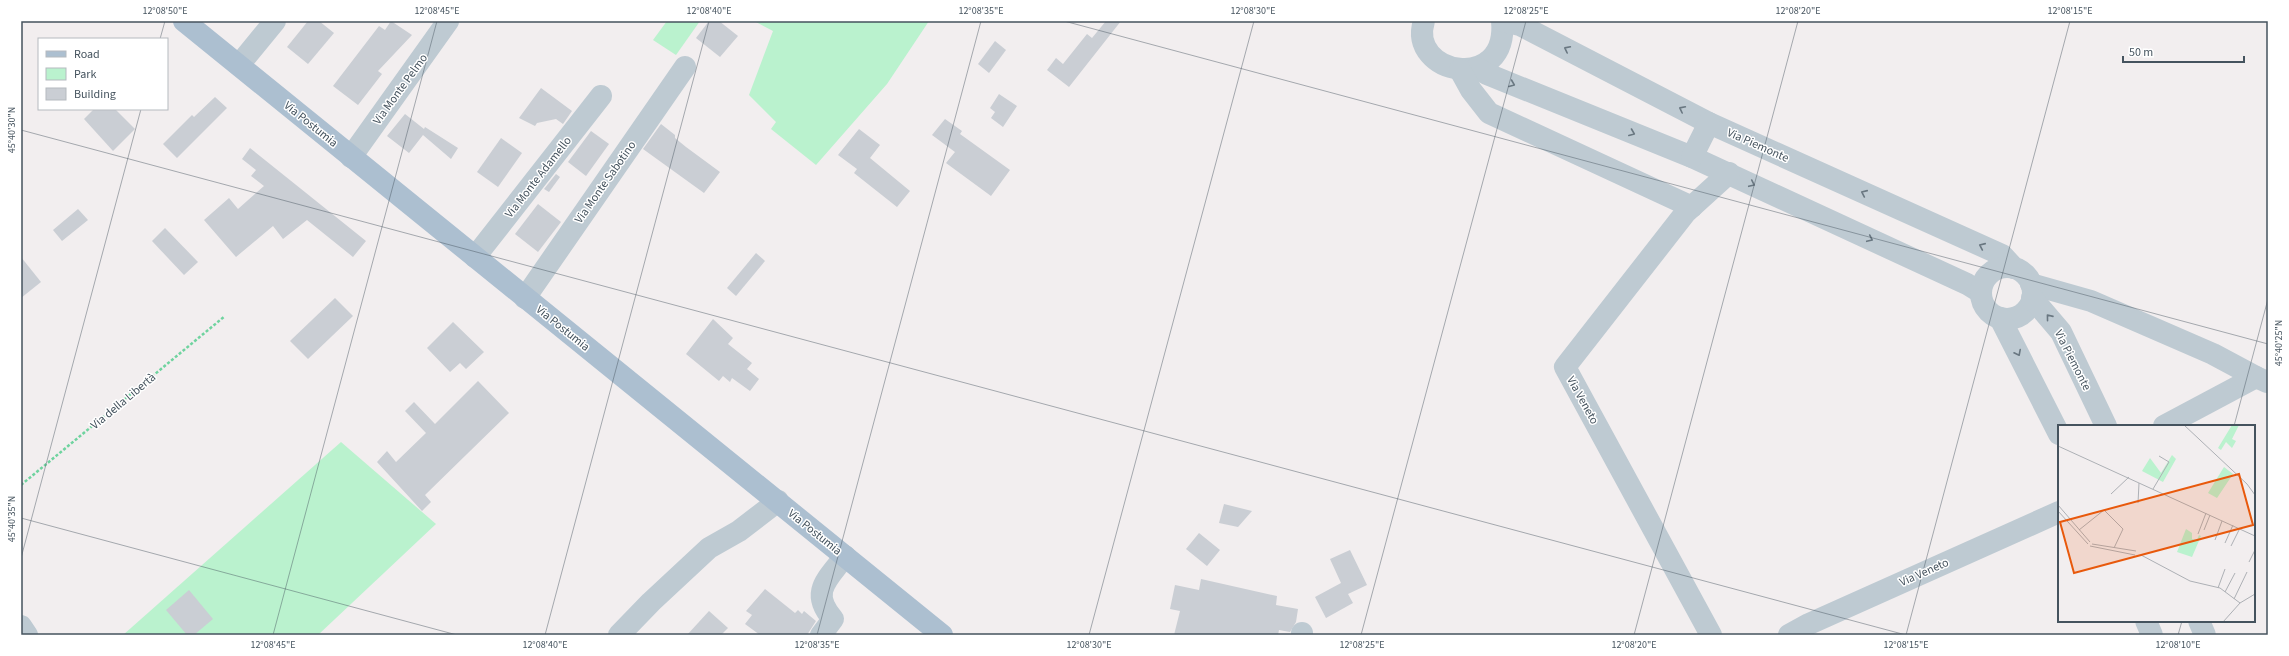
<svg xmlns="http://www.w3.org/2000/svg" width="2289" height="656" font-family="'Source Sans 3',sans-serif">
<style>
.green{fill:#baf2ce}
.building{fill:#caced4}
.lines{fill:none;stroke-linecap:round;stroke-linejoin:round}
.path{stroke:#6fd39f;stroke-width:2.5;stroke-dasharray:3 2;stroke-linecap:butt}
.minor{stroke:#becad2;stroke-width:22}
.major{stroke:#acbfd0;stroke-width:22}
.oneway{stroke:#697781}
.ticks{fill:none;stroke:#45535e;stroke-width:1;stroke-opacity:0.45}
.labels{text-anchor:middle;stroke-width:3;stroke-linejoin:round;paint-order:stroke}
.street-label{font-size:12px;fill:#45535e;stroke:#fff}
.inset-road{fill:none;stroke:#adb0b5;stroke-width:1}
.view{fill:#e8590c;fill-opacity:0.15;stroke:#e8590c;stroke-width:2}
.inset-edge{fill:none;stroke:#45535e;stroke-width:2}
.neatline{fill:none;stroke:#45535e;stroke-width:1.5}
.ticks-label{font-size:10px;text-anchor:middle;fill:#45535e}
</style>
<rect width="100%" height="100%" fill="#f2eeef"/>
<!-- green -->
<g class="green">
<polygon points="667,21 700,21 676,55 653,40"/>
<polygon points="754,21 929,21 887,84 816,165 771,129 776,122 749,95 773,31"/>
<polygon points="341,442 436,524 318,635 123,635"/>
</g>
<!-- building -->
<g class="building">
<polygon points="308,21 319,21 334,33 308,64 287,47"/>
<polygon points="391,21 412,35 378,71 382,74 358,105 333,86 379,26 385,30"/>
<polygon points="709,21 719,21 738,36 720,57 696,38"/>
<polygon points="1106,21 1121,21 1069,87 1047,70 1056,58 1063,64 1087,34 1092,38"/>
<polygon points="995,41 1006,50 989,73 978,64"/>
<polygon points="541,88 572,111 563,124 556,119 537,123 535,126 519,118"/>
<polygon points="999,94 1017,106 1003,127 991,118 995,112 990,108"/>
<polygon points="215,97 227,108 177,158 163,144 192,115 194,117"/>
<polygon points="94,109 115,109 135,129 113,151 84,119"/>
<polygon points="405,114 424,129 425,127 458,148 451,159 423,135 409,153 387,136"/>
<polygon points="945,119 962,131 960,134 1010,170 991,196 946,163 955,152 932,135"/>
<polygon points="661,124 675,135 675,138 686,147 720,172 704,193 643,149"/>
<polygon points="859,129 880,145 870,158 910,191 897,207 854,173 857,169 838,155"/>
<polygon points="591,131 609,144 586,176 568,162"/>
<polygon points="501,138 522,153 498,187 477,172"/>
<polygon points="250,148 366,241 353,257 307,220 283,239 273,226 236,257 204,220 229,198 238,209 264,186 251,176 256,170 242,159"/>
<polygon points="556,174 560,177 549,192 544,189"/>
<polygon points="538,204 561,222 538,252 515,234"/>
<polygon points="78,209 88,220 62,241 53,230"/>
<polygon points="165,228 198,262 184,275 152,241"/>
<polygon points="756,253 765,261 736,296 727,288"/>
<polygon points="21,257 41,282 21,298"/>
<polygon points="335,298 353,316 308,359 290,341"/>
<polygon points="713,319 733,338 728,344 752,363 747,369 759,379 750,391 732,378 730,382 723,376 719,381 686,354"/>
<polygon points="453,322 484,352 466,369 460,363 450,372 427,348"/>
<polygon points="478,381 509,413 425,495 431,502 422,511 377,462 387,451 396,462 426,433 405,411 414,402 435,424"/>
<polygon points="1224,504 1252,511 1238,527 1219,523"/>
<polygon points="1199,533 1220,550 1207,566 1186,549"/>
<polygon points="1350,550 1367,585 1348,594 1353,603 1326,618 1315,597 1341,583 1330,559"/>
<polygon points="1201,579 1277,596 1276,605 1298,609 1296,622 1290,632 1279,630 1278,635 1174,635 1180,611 1170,609 1175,585 1199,590"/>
<polygon points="765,589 795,613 798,610 802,614 804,611 816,621 807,635 760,635 745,624 752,615 746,611"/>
<polygon points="189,590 213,619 194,635 187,635 166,610"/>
<polygon points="709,611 728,628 721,635 687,635"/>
</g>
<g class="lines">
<!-- path -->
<polyline class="path" points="21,485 225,316"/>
<!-- minor -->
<g class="minor">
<path d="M1424 21C1407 75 1509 94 1502 21"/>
<polyline points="1503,21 1520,25 1709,123 2002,255 2014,268"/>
<polyline points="239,65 275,21"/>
<polyline points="1477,68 1487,74 1692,157 1967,284 1980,292"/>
<polyline points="1460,70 1471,90 1489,113 1692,207"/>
<polyline points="351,157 448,21"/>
<polyline points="1692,157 1709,123"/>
<polyline points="475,257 601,96"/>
<circle cx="2007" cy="293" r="26"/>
<polyline points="2031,284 2091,301 2213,354 2256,377"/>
<polyline points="525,298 685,67"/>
<polyline points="2032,298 2061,332 2106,426"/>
<polyline points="2000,318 2059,434"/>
<polyline points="2164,426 2256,377 2267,382"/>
<polyline points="2146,621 2152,635"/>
<polyline points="2199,621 2205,635"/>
<polyline points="21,626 27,635"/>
<polyline points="619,635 651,602 709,548 739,531 778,501"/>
<path d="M821 635 833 619C809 592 828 579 845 556"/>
<polyline points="1302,635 1302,633"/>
<polyline points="1711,635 1565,367 1686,212 1729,173"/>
<polyline points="1789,635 1809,624 2059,512"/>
</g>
<!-- major -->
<polyline class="major" points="184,21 942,635"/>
</g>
<!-- one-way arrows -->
<defs><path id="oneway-chevron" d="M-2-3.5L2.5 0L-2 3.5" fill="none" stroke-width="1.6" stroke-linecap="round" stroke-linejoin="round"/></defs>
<g class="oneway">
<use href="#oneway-chevron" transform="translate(1567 49) rotate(-153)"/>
<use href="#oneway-chevron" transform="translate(1512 84) rotate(22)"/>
<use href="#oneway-chevron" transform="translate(1682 109) rotate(-153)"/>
<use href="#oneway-chevron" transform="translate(1632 133) rotate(22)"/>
<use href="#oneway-chevron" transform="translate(1752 184) rotate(25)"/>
<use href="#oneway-chevron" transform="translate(1864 193) rotate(-156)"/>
<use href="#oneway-chevron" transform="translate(1870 239) rotate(25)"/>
<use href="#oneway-chevron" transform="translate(1982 246) rotate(-156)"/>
<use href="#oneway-chevron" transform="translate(2049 317) rotate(-129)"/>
<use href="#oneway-chevron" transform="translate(2018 353) rotate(63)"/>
</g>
<!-- ticks -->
<path class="ticks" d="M1064 21 2268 344M160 39 165 21M21 130 1906 635M2234 426 2268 299M21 518 457 635M21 558 141 109M273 635 437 21M545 635 709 21M817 635 981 21M1089 635 1254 21M1361 635 1526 21M1634 635 1798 21M1906 635 2070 21M2178 635 2182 621"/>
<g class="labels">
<!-- street labels -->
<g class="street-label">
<text transform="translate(400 89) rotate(-54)" y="4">Via Monte Pelmo</text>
<text transform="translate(311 124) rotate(39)" y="4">Via Postumia</text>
<text transform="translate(1758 145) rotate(24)" y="4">Via Piemonte</text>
<text transform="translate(538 177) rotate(-52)" y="4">Via Monte Adamello</text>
<text transform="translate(605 182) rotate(-55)" y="4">Via Monte Sabotino</text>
<text transform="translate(563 328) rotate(39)" y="4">Via Postumia</text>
<text transform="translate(2073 360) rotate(63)" y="4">Via Piemonte</text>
<text transform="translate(1583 400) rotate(61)" y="4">Via Veneto</text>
<text transform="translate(123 401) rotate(-40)" y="4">Via della Libertà</text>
<text transform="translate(815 532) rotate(39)" y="4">Via Postumia</text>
<text transform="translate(1924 572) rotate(-24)" y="4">Via Veneto</text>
</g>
</g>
<!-- overview -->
<g transform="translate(2058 425)">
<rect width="197" height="197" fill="#f2eeef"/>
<path d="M174 0H181L174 14 178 16 174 23 168 17 163 25 160 23ZM114 30 118 34 105 57 84 46 92 33 103 48ZM166 42 175 49 159 73 150 68ZM128 104 134 108V114L139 115 141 110 143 111 134 132 119 127Z" fill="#baf2ce"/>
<path class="inset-road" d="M126 0 189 59 197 70M0 21 197 111M95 64 111 37 101 31M53 69 71 52M80 78 81 58M0 80 32 117M0 86 30 119M21 105 46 85 65 104 56 123M146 105 152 90M140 109 148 88M157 115 164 96M167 118 175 100M34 119 78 126M32 121 77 130M173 121 182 103M83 130 132 156 162 163 182 178M191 137 197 125M160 163 167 144M167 167 177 148M176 174 189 147M165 197 182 178 197 169"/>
<path class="view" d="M181 49 195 100 16 148 2 97Z"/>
<rect width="197" height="197" class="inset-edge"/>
</g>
<!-- border -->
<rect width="2289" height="656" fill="none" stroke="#ffffff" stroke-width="44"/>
<!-- legend -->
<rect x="38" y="38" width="130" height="72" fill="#ffffff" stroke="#b5babf"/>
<rect x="46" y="51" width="20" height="6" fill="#acbfd0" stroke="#b5babf"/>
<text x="74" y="58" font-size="12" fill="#45535e">Road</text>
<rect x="46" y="68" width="20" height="12" fill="#baf2ce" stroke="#b5babf"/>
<text x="74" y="78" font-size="12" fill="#45535e">Park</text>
<rect x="46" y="88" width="20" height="12" fill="#caced4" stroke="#b5babf"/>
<text x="74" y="98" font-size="12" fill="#45535e">Building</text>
<!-- scale -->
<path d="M2123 56v6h121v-6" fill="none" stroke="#45535e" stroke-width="2"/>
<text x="2129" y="56" font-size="12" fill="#45535e" stroke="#ffffff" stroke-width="3" paint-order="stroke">50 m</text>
<rect x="22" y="22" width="2245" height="612" class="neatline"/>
<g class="ticks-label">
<text x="165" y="14">12°08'50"E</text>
<text x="437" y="14">12°08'45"E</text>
<text x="709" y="14">12°08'40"E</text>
<text x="981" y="14">12°08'35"E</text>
<text x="1253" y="14">12°08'30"E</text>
<text x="1526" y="14">12°08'25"E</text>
<text x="1798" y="14">12°08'20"E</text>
<text x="2070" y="14">12°08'15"E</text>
<text transform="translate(11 130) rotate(-90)" y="4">45°40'30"N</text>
<text transform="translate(2278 343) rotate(-90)" y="4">45°40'25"N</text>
<text transform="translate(11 519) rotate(-90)" y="4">45°40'35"N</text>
<text x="273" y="648">12°08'45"E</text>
<text x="545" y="648">12°08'40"E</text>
<text x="817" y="648">12°08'35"E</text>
<text x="1089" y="648">12°08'30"E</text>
<text x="1362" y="648">12°08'25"E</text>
<text x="1634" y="648">12°08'20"E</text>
<text x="1906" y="648">12°08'15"E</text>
<text x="2178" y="648">12°08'10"E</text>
</g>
</svg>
